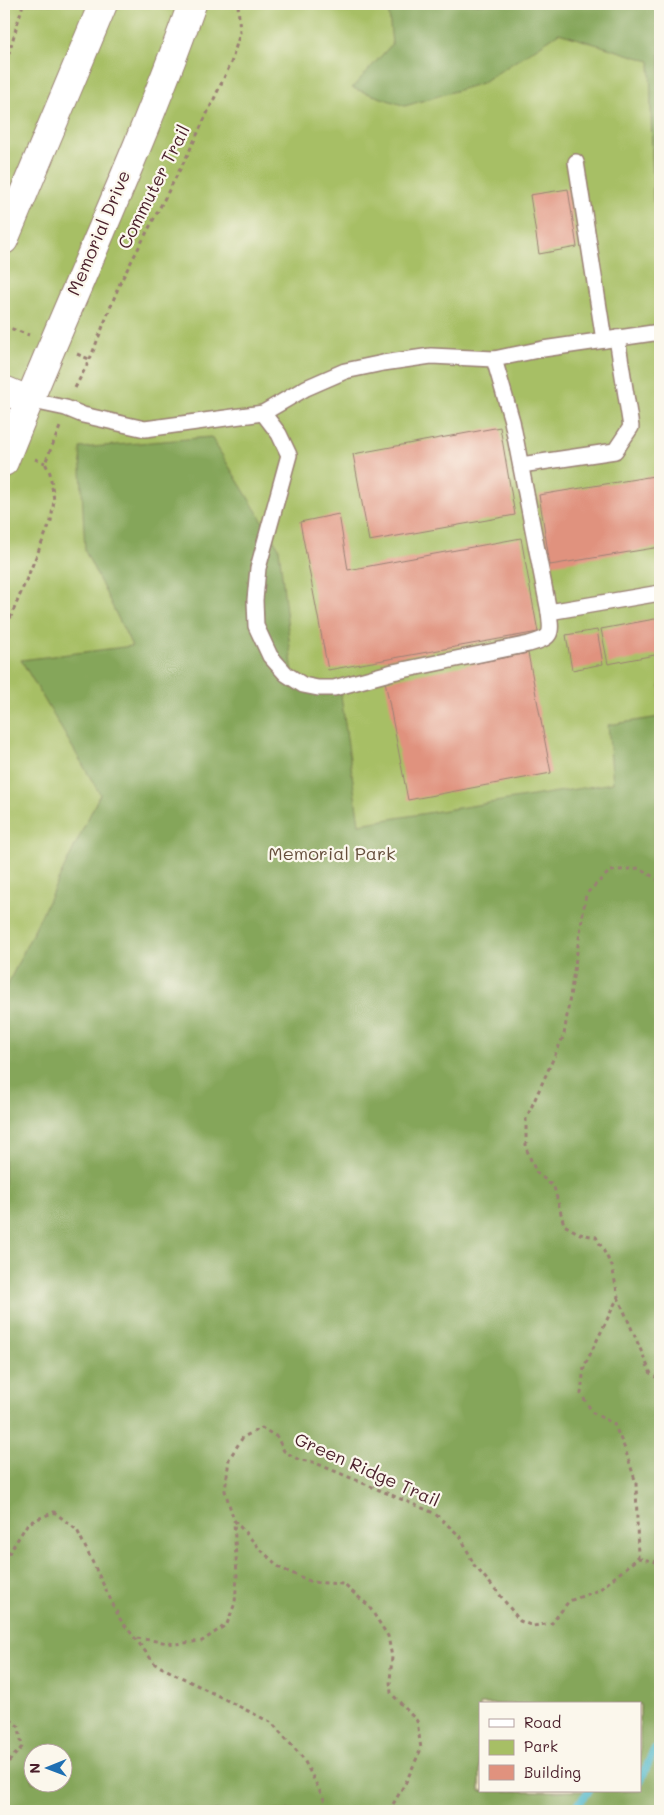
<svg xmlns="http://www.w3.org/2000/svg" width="664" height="1815" font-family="Mali,sans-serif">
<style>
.green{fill:#a7bf65;stroke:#786f48;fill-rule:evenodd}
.forest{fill:#85a65a;stroke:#686242;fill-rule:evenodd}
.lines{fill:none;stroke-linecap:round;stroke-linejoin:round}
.stream{stroke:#4cb6c9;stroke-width:8}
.building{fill:#e0927e}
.service-casing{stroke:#9a8074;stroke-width:18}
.primary-casing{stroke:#9a8074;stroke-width:30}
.path{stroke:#9a8074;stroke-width:3;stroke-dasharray:4 4;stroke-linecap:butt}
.service{stroke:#fff;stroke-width:15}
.primary{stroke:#fff;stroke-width:28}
.labels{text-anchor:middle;stroke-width:4.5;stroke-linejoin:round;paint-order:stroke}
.street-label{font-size:18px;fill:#4a1f2b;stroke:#fbf7ec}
.park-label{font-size:18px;fill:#664f3c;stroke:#fbf7ec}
</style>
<rect width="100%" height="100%" fill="#fbf7ec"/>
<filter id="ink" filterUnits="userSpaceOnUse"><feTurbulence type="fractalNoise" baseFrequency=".02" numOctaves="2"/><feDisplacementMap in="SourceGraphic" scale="10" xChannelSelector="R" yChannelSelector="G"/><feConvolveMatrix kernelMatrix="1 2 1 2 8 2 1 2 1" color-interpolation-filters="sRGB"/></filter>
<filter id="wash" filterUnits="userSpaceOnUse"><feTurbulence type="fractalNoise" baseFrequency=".0096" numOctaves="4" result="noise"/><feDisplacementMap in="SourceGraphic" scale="20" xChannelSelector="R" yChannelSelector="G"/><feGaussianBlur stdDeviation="1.12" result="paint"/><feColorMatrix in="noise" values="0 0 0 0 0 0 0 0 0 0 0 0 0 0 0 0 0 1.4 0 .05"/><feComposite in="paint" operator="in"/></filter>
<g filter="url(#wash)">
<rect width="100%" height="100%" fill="#e9e0bd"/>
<!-- green -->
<path class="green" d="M4 4H660V1811H4ZM480 1704H640V1791H480ZM32 1752H62V1782H32Z"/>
<!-- forest -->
<g class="forest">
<polygon points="388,4 660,4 660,201 653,202 650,61 559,33 482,83 405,106 352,88 392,44"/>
<path d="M211 437 279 548 294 684 340 688 359 824 613 783 608 725 660 717V1811H4V992L100 794 21 660 132 646 85 551 80 448ZM480 1704H640V1791H480ZM32 1752H62V1782H32Z"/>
</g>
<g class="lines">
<!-- stream -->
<g class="stream">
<polyline points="640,1782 654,1750 660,1749"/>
<polyline points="572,1811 589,1791"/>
</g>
</g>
<g id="blocks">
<!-- building -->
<g class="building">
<polygon points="568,189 577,247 539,254 530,195"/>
<polygon points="500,427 515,515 369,541 353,454"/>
<polygon points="660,475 660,518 658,518 660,547 550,565 539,495"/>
<polygon points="339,514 348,570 521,538 538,632 328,670 300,522"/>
<polygon points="660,618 660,654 608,664 601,629"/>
<polygon points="597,630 603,664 572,670 566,635"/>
<polygon points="528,653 551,773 408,800 385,681"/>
</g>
</g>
</g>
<g filter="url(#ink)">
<use href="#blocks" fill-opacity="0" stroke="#9a8074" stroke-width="1"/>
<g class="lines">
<defs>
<g id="service">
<polyline points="576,162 604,340"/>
<polyline points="494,359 512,421 549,612 660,593"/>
<polyline points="28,400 66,408 83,415 145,429 263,413 306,388 345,371 383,363 431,356 494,359 543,349 660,332"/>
<path d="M263 413 279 434 289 455 258 568 255 600 256 626 270 656 286 674 303 685 318 688H334L393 672 529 644C552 637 552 636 549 612"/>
<polyline points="521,465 615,451 631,427 617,338"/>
</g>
<g id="primary">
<polyline points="4,240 103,4"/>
<polyline points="4,390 28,400"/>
<path d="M4 462C65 309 137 159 192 4"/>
</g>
</defs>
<!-- service casing -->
<use href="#service" class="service-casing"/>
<!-- primary casing -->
<use href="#primary" class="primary-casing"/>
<!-- path -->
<g class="path">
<polyline points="4,70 23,4"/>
<polyline points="4,326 29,335"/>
<polyline points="77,354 89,359"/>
<polyline points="75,388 90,359 120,283 187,156 231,63 240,33 238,4"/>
<polyline points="35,459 45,463"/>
<polyline points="4,633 51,521 54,500 50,473 45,463 60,427"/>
<polyline points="618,1297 651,1374 660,1380"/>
<polyline points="638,1558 660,1563"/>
<polyline points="4,1561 28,1523 54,1512 77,1530 120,1619 155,1664 272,1723 303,1758 330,1811"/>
<polyline points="137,1638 175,1644 202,1641 227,1624 235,1603 237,1576 234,1521"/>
<polyline points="4,1714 19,1727 22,1747 4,1767"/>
<polyline points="389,1811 406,1782 421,1749 417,1721 391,1693 390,1681 392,1657 388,1636 368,1605 343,1584 312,1582 280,1568 260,1549 234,1520 225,1491 229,1459 243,1437 262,1428 277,1437 284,1451 299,1460 313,1462 434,1513 461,1537 474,1565 496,1590 520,1621 533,1626 552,1623 569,1601 599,1590 638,1558 636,1483 625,1449 614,1424 593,1413 581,1394 584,1367 618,1297 612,1266 596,1237 580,1234 564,1225 554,1187 536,1172 526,1148 526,1119 564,1035 586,894 610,871 639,868 660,881"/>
</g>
<!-- service -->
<use href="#service" class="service"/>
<!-- primary -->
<use href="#primary" class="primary"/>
</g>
</g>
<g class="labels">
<!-- street labels -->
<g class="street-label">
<text transform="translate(154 187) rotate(-63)" y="6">Commuter Trail</text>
<text transform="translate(99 233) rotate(-67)" y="6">Memorial Drive</text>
<text transform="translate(367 1470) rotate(24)" y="6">Green Ridge Trail</text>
</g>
<!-- park labels -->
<g class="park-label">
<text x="332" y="860">Memorial Park</text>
</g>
</g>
<!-- margin -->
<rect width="664" height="1815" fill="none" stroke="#fbf7ec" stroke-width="20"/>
<!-- legend -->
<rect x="479" y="1702" width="162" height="90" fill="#fbf7ec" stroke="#b4a19f"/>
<rect x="489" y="1719" width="25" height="8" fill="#ffffff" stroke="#b4a19f"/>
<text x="524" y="1728" font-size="15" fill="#4a1f2b">Road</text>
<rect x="489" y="1740" width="25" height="15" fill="#a7bf65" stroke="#b4a19f"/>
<text x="524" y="1752" font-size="15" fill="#4a1f2b">Park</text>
<rect x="489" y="1765" width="25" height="15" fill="#e0927e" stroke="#b4a19f"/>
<text x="524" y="1778" font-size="15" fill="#4a1f2b">Building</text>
<!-- north arrow -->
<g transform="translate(48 1768) rotate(269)"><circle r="24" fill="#fbf7ec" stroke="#b4a19f"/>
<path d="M0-4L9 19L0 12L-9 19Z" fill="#1f6fb2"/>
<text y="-8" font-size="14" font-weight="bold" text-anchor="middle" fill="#4a1f2b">N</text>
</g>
</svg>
